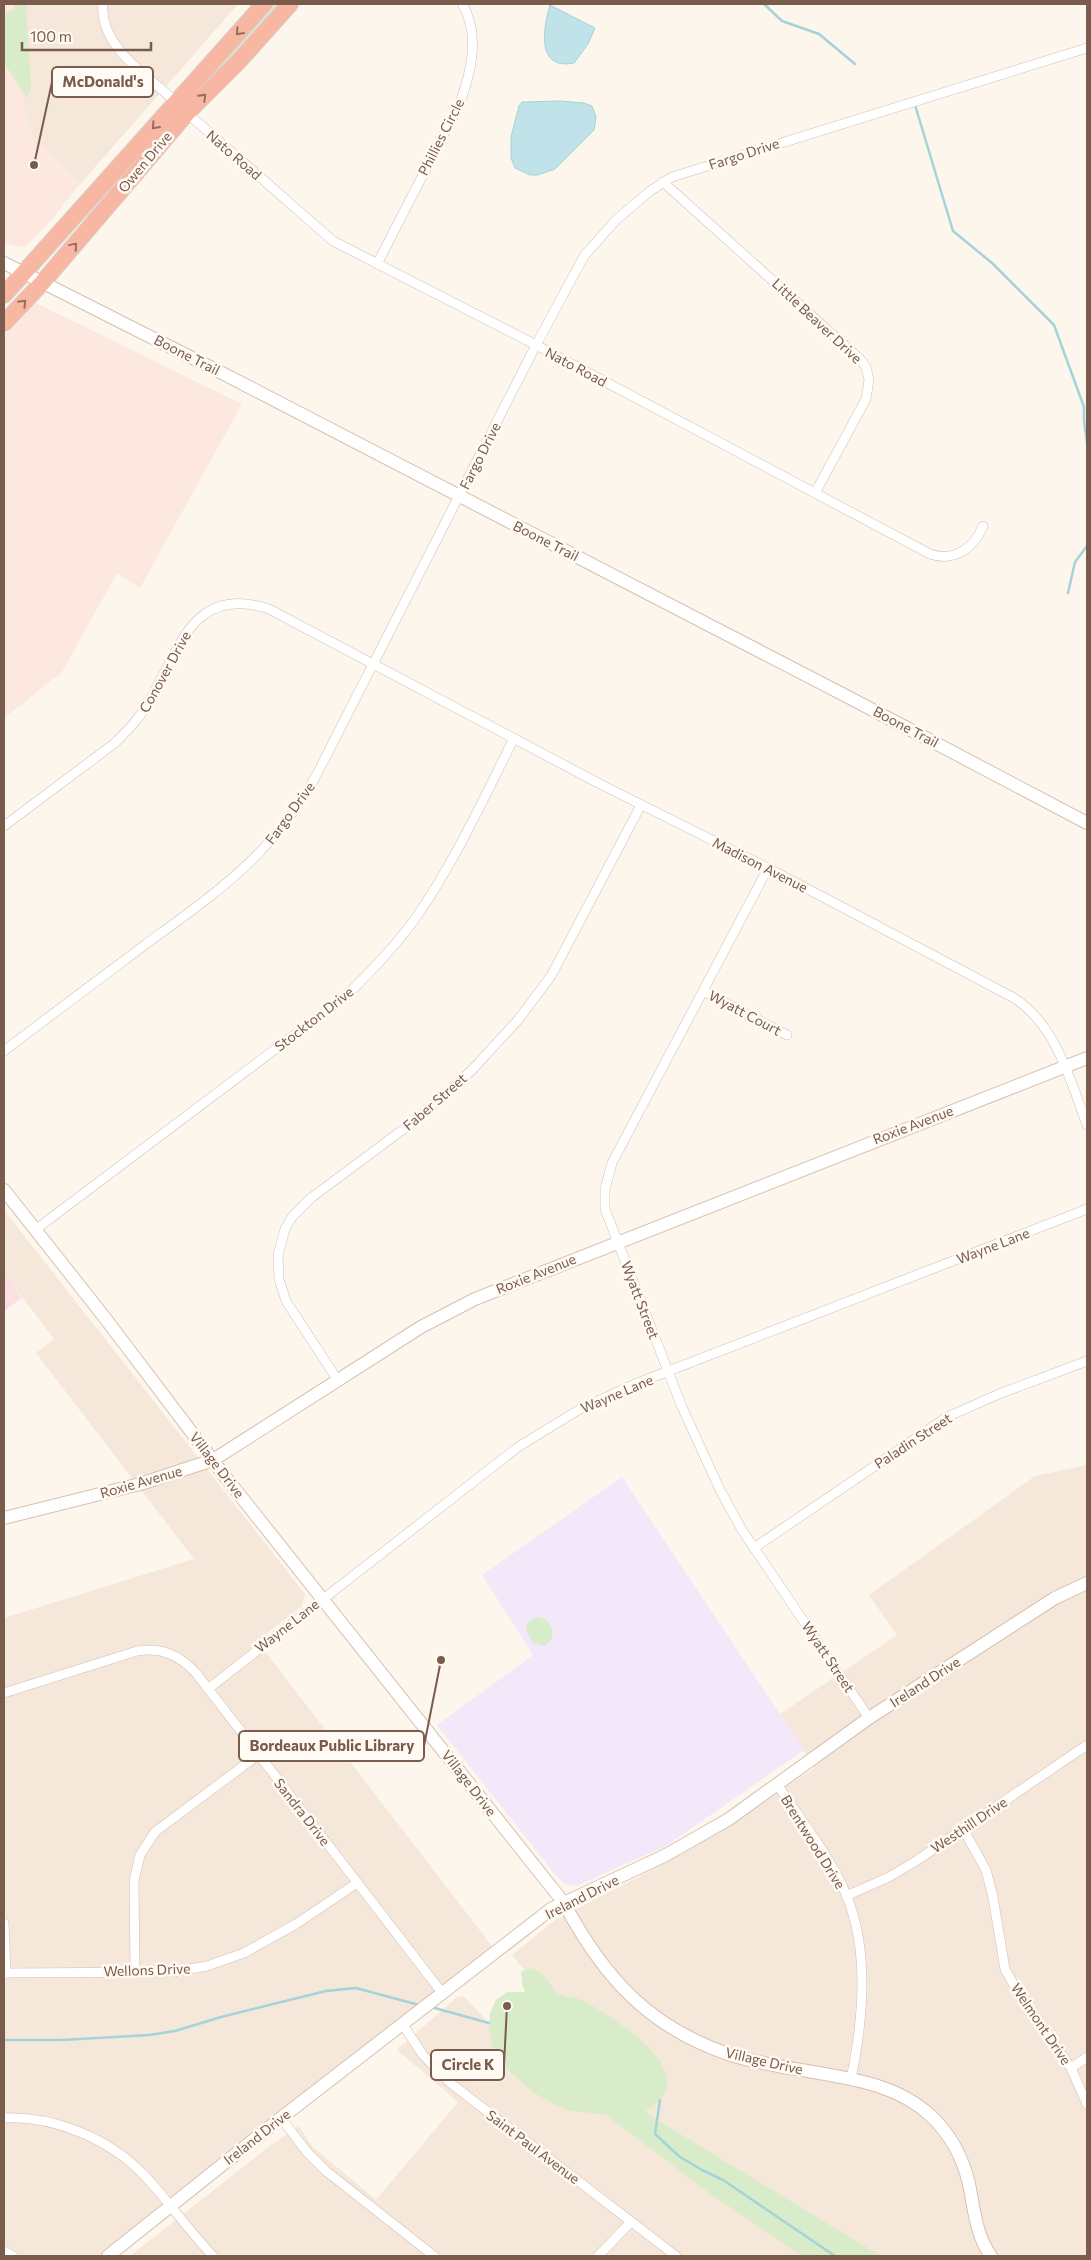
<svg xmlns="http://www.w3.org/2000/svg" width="1091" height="2260" font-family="Commissioner,sans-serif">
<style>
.residential{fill:#f5e8da}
.commercial{fill:#fde8e0}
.education{fill:#f3e8fa}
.medical{fill:#fbdfe3}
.green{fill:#d8ecc9}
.water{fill:#bfe3e8;stroke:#a5d3da}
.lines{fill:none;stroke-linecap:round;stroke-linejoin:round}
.stream{stroke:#a5d3da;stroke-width:2.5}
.street-casing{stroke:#d1beb0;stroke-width:10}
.secondary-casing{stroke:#d6c0b0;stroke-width:14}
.highway-casing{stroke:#dad1cd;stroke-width:18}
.street{stroke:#fff;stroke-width:9}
.secondary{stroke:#fff;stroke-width:12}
.highway{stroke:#f7b7a3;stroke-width:16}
.oneway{stroke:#936e5e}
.labels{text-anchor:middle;stroke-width:5;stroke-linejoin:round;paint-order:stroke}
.street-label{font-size:14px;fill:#7a5c4d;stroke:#fffaf3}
.leader{fill:none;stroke:#7a5c4d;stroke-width:2}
.callout-dot{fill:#7a5c4d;stroke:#fffaf3;stroke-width:2}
.callout{fill:#fffaf3;stroke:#7a5c4d;stroke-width:2}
.callout-label{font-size:15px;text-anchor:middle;font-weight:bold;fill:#7a5c4d}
</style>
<rect width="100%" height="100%" fill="#fdf6ec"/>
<!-- residential -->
<g class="residential">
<polygon points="18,4 238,4 81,183 31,135 19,86 7,15"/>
<polygon points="4,1210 305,1594 302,1606 257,1641 492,1946 103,2256 4,2256 4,1618 194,1559 36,1353 54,1339 4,1273"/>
<polygon points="1087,1465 1087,2256 865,2256 651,2123 512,1955 554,1921 686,1852 815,1768 780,1714 897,1635 869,1595 1035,1476"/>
<polygon points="464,1996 498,2033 817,2256 130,2256 267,2148 299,2126 312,2146 376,2200 458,2102 397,2050 457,1997"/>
</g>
<!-- commercial -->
<g class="commercial">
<polygon points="4,4 18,4 19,10 7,15 19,86 31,135 81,183 47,225 26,246 13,246 4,242"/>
<polygon points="34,302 242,404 140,588 117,573 62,672 4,718 4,335"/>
</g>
<!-- education -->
<polygon class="education" points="622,1477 804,1750 666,1846 576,1886 567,1885 558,1878 437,1725 533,1655 482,1575"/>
<!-- medical -->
<polygon class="medical" points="4,1273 22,1298 4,1311"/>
<!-- green -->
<g class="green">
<polygon points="14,4 26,4 31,88 27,98 4,63 4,14 14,9"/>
<polygon points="271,4 279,4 139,161 136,158"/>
<polygon points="536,1617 546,1619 552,1629 552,1639 545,1646 533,1643 526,1631 527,1623"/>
<path d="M532 1968C536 1970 541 1973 544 1976 549 1981 553 1991 559 1994 565 1997 574 1997 581 2000 611 2015 711 2076 646 2110L649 2115 881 2256H802L712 2195 606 2115 566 2110 534 2093 507 2069 492 2045 489 2024 490 2013 496 2000 507 1992H525L522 1984 521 1971Z"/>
</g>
<!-- water -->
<g class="water">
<path d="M550 5 595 28 588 44 574 63C536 71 543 28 550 5Z"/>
<polygon points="560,101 584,103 592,106 596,117 594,130 555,169 538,175 530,175 515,168 511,158 511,137 519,106 522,102"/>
</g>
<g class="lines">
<!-- stream -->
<g class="stream">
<polyline points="764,4 782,21 819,34 855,64"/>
<polyline points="915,105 953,231 992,263 1054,325 1084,407 1084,421 1087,443"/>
<polyline points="1068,593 1075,562 1087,546"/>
<polyline points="431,2007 489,2023"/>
<polyline points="4,2040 62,2040 149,2035 175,2031 221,2017 326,1991 356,1988 419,2005"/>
<polyline points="660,2100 655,2134 680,2157 702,2170 723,2180 835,2256"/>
</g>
<defs>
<g id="street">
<path d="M103 4C99 47 148 76 176 102"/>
<path d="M187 113 333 241 536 345 930 554C953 562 974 549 983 526"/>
<polyline points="663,182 860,359 866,367 869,380 866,399 815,493"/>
<path d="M377 264 459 105C471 74 481 34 462 4"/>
<path d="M4 826 115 743C127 731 138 720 147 705 178 655 190 583 269 609L602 785 768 868 1014 998C1057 1026 1070 1080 1087 1125"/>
<polyline points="768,868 612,1163 605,1189 605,1209 682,1407 720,1490 742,1530 869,1718"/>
<polyline points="703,991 787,1035"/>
<path d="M4 1051C51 1015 98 980 146 944 217 892 275 853 318 772L536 345 584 256 616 220 650 191 672 177 1087 48"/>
<path d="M35 1230 346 996C371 971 396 946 417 916 455 861 484 798 514 738"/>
<polyline points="337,1379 286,1301 279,1279 278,1255 285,1229 292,1217 311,1198 413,1122 446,1094 473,1069 518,1020 551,976 641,805"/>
<polyline points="754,1548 947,1417 999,1394 1087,1361"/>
<polyline points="208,1689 518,1447 580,1409 635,1384 1087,1209"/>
<path d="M4 1693 137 1651C162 1647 179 1655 196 1673L443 1994"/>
<path d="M777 1784C801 1820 829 1855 846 1894 870 1952 863 2020 851 2079"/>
<polyline points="963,1829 986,1870 993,1897 1005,1969 1021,1998 1071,2068 1087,2104"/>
<polyline points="846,1896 889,1877 916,1861 1087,1745"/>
<polyline points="4,1923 6,1973"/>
<polyline points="135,1972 134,1881 140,1855 155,1832 258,1755"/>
<polyline points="4,1973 173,1972 207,1966 244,1953 296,1924 357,1883"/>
<polyline points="403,2025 423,2055 449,2082 676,2256"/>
<polyline points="1071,2068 1087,2057"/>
<path d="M4 2118C54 2116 108 2138 143 2174 168 2200 188 2230 213 2256"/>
<polyline points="281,2118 307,2152 326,2171 434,2256"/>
<polyline points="4,2251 13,2256"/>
<polyline points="598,2256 631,2222"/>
</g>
<g id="secondary">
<polyline points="4,263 220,372 850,698 1087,823"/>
<path d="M4 1190 105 1318 227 1479 564 1903C604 1978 650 2029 734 2056 761 2064 791 2068 819 2073 859 2080 900 2087 931 2116 950 2134 963 2158 969 2184 974 2208 976 2236 991 2256"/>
<polyline points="4,1518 140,1484 213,1460 421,1327 475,1299 1087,1058"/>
<polyline points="108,2256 281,2118 551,1909 666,1855 729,1819 869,1718 1055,1598 1087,1583"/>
</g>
<g id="highway">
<polyline points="4,295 264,4"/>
<polyline points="4,323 42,283 187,113 238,62 290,4"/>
</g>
</defs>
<!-- street casing -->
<use href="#street" class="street-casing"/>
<!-- secondary casing -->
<use href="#secondary" class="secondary-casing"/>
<!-- highway casing -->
<use href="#highway" class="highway-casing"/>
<!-- street -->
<use href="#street" class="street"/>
<!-- secondary -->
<use href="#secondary" class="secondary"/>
<!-- highway -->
<use href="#highway" class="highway"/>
</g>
<!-- one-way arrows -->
<defs><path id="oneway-chevron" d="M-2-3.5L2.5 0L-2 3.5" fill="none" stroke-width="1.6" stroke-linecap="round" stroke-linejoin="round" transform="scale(1.25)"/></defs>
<g class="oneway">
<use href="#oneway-chevron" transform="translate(239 32) rotate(132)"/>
<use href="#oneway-chevron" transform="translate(203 97) rotate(-45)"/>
<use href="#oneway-chevron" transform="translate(155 126) rotate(132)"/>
<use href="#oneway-chevron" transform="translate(74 246) rotate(-50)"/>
<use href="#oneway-chevron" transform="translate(23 303) rotate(-46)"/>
</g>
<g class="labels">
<!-- street labels -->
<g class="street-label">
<text transform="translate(441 137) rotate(-63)" y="5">Phillies Circle</text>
<text transform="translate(744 154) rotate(-18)" y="5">Fargo Drive</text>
<text transform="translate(234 155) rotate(41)" y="5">Nato Road</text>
<text transform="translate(145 162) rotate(-50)" y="5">Owen Drive</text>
<text transform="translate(817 321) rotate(43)" y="5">Little Beaver Drive</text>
<text transform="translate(187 355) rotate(27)" y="5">Boone Trail</text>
<text transform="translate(576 367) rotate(28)" y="5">Nato Road</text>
<text transform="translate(480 456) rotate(-63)" y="5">Fargo Drive</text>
<text transform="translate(546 541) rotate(27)" y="5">Boone Trail</text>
<text transform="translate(165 672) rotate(-61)" y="5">Conover Drive</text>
<text transform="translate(906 727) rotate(28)" y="5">Boone Trail</text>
<text transform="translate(290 813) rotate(-54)" y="5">Fargo Drive</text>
<text transform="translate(760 865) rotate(27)" y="5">Madison Avenue</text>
<text transform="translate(745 1013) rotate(28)" y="5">Wyatt Court</text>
<text transform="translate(314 1019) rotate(-38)" y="5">Stockton Drive</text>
<text transform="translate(435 1102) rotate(-41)" y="5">Faber Street</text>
<text transform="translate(913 1125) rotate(-21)" y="5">Roxie Avenue</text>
<text transform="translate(993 1246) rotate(-21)" y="5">Wayne Lane</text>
<text transform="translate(536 1274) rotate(-22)" y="5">Roxie Avenue</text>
<text transform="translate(640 1300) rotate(69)" y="5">Wyatt Street</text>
<text transform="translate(617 1394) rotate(-23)" y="5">Wayne Lane</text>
<text transform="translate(913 1441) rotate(-33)" y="5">Paladin Street</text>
<text transform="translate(217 1465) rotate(52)" y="5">Village Drive</text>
<text transform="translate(141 1482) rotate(-16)" y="5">Roxie Avenue</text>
<text transform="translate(287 1626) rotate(-38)" y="5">Wayne Lane</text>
<text transform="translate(828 1657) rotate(56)" y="5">Wyatt Street</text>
<text transform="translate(925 1682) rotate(-33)" y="5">Ireland Drive</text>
<text transform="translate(469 1783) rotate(52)" y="5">Village Drive</text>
<text transform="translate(302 1812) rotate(52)" y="5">Sandra Drive</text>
<text transform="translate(969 1825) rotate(-34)" y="5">Westhill Drive</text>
<text transform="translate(813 1842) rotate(58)" y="5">Brentwood Drive</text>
<text transform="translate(582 1897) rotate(-27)" y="5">Ireland Drive</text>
<text transform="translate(147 1970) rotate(-2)" y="5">Wellons Drive</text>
<text transform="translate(1041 2024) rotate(56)" y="5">Welmont Drive</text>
<text transform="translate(764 2061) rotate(13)" y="5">Village Drive</text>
<text transform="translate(257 2137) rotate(-38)" y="5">Ireland Drive</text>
<text transform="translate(533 2147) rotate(37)" y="5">Saint Paul Avenue</text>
</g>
</g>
<!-- callouts -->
<path class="leader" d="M34 165L52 82M441 1660L424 1746M507 2006L504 2065"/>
<g class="callout-dot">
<circle cx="34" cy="165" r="5"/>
<circle cx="441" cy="1660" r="5"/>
<circle cx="507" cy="2006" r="5"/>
</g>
<g class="callout">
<rect x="52" y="67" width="101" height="30" rx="5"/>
<rect x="239" y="1731" width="185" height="30" rx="5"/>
<rect x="431" y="2050" width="73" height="30" rx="5"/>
</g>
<g class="callout-label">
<text x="103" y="87">McDonald's</text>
<text x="332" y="1751">Bordeaux Public Library</text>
<text x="468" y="2070">Circle K</text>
</g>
<!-- border -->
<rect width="1091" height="2260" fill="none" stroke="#7a5c4d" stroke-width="10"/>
<!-- scale -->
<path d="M22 42v8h129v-8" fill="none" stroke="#7a5c4d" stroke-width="2.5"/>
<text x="30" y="42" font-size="15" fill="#7a5c4d" stroke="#fffaf3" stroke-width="4" paint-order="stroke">100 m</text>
</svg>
